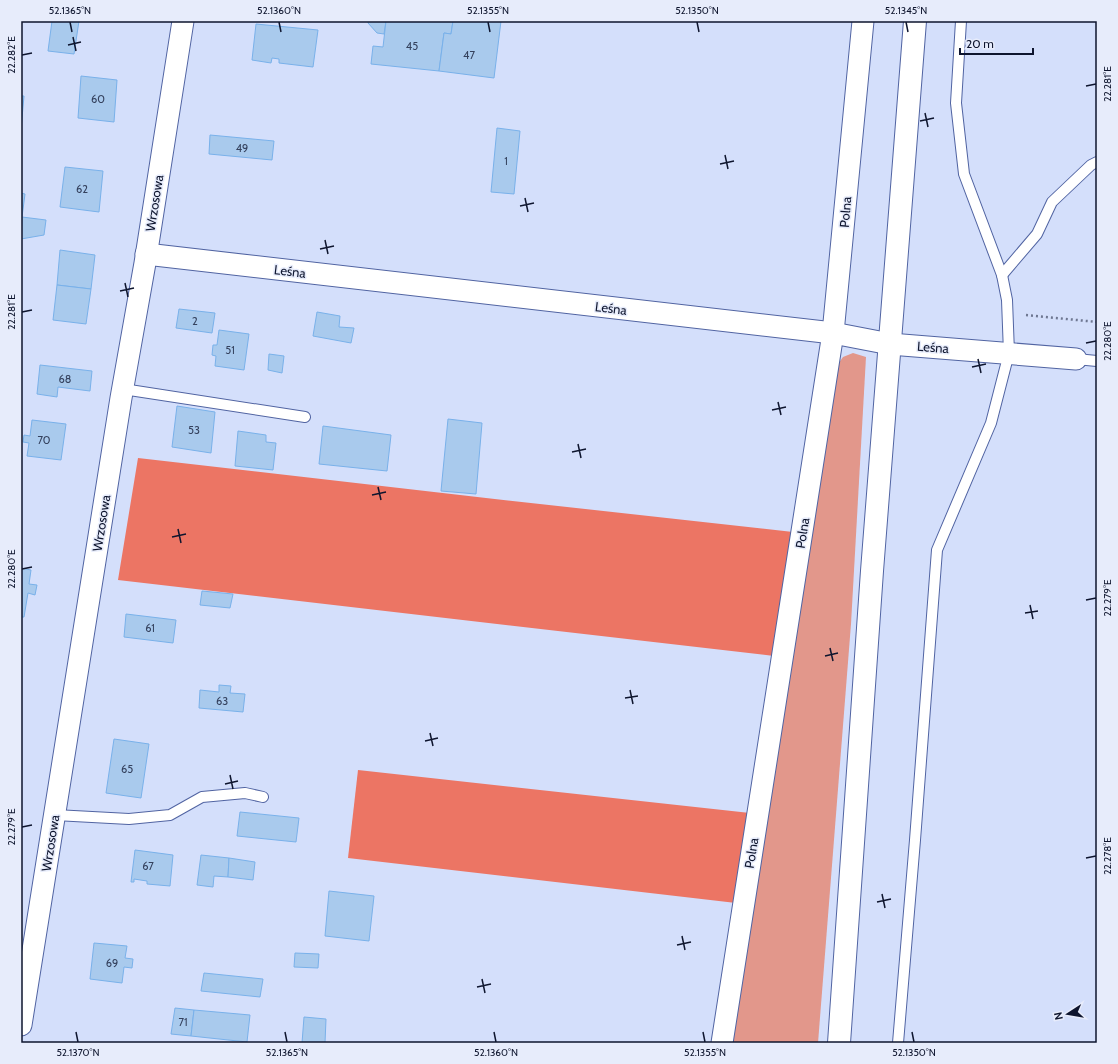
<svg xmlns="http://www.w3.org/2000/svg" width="1118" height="1064" font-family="Cabin,sans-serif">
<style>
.green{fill:#e2978b}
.forest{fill:#ec7564}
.building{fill:#a9caed;stroke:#79b1ea}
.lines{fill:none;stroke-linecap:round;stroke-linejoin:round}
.lane-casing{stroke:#5164a2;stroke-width:12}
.street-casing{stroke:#5164a2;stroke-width:23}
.primary-casing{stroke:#5164a2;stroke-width:24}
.path{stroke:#6e7791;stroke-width:2.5;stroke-dasharray:2 3;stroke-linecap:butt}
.lane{stroke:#fff;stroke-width:10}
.street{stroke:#fff;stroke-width:21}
.primary{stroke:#fff;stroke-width:22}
.ticks{fill:none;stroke:#0e152e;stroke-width:1.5}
.labels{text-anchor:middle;stroke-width:3;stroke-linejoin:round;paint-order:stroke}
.number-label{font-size:11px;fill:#35425e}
.street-label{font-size:13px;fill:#0e152e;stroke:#e7ecfb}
.neatline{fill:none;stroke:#0e152e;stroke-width:1.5}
.ticks-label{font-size:10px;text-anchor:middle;fill:#0e152e}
</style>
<rect width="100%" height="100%" fill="#d4dffb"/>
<!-- green -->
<polygon class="green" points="853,353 866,357 851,624 818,1043 732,1043 838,364 843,357"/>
<!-- forest -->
<g class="forest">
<polygon points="138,458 486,498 793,532 774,656 118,580"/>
<polygon points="358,770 750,813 736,903 348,858"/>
</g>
<!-- building -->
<g class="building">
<polygon points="52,21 79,21 74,54 48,51"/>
<polygon points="368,21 386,21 384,34 377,33 368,23"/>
<polygon points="386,21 453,21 451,34 444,33 439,71 371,64 373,46 383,47"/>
<polygon points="453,21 501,21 494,78 439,71 444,33 451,34"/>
<polygon points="256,24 318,30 313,67 279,63 279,59 272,58 271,63 252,60"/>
<polygon points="81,76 117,80 114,122 78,118"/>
<polygon points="21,96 24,96 21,129"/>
<polygon points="497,128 520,131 514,194 491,192"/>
<polygon points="210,135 274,141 272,160 209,154"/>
<polygon points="65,167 103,171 99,212 60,207"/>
<polygon points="21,193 25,194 22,217 21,217"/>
<polygon points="22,217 46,220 44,235 21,239"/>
<polygon points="60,250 95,255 91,289 57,285"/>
<polygon points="57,285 91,289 86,324 53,320"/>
<polygon points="179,309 215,313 212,333 176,328"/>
<polygon points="317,312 340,316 339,327 354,328 351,343 313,336"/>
<polygon points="219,330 249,334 244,370 215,366 216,356 212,355 213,345 217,345"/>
<polygon points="269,354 284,356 282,373 268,370"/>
<polygon points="40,365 92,371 90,391 58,387 57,397 37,394"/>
<polygon points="177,406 215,412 211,453 172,447"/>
<polygon points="448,419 482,423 476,494 441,491"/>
<polygon points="32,420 66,424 61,460 27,456 29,443 23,442 24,435 30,436"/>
<polygon points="323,426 391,435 387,471 319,464"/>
<polygon points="238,431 266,435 266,442 276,443 273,470 235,466"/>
<polygon points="21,568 31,570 29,584 37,585 35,595 28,593 24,617 21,617"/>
<polygon points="202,591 233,594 230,608 200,605"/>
<polygon points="126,614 176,620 173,643 124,637"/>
<polygon points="219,685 231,686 230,693 245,694 243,712 199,708 200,690 219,692"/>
<polygon points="114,739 149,744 141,798 106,793"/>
<polygon points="240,812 299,818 296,842 237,836"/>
<polygon points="135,850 173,855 170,886 147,884 147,881 134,879 134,882 131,882"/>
<polygon points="201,855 229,858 228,877 214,876 213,887 197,885"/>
<polygon points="229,858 255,862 253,880 228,877"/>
<polygon points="329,891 374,896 369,941 325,936"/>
<polygon points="94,943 127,946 125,958 133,959 132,968 124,967 122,983 90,979"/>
<polygon points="295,953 319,954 318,968 294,967"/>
<polygon points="204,973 263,979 260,997 201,991"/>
<polygon points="175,1008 194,1010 191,1036 171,1034"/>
<polygon points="194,1010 250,1015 247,1042 191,1036"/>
<polygon points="304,1017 326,1019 325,1043 302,1043"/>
</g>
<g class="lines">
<defs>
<g id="lane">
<polyline points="1002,275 1037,234 1052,202 1091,165 1097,162"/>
<polyline points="1076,359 1097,361"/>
<polyline points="123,389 305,417"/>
<polyline points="55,815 129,819 170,815 202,797 245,793 263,797"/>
<polyline points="898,1043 915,840 937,550 991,423 1009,353 1007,300 1002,275 964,174 956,103 961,21"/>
</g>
<g id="street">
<polyline points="146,254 833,333 890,344 1076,359"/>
<polyline points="21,1025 121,398 145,263 183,21"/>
<polyline points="722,1043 833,333 863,21"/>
</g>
<polyline id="primary" points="839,1043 872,571 915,21"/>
</defs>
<!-- lane casing -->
<use href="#lane" class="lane-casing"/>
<!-- street casing -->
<use href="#street" class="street-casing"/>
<!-- primary casing -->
<use href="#primary" class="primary-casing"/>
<!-- path -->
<polyline class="path" points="1026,315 1097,322"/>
<!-- lane -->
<use href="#lane" class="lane"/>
<!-- street -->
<use href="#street" class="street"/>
<!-- primary -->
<use href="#primary" class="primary"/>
</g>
<!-- ticks -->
<path class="ticks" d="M70 22 72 32M279 22 281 32M488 22 490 32M697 22 699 32M906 22 908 32M73 37 76 51M68 45 81 42M22 55 32 53M1086 86 1096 84M925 113 928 127M920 121 934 118M725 155 728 169M720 164 734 161M525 198 528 212M520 206 534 203M325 240 328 254M320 249 334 246M125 283 128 297M120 291 134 288M22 312 32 310M1086 343 1096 341M978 359 981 373M972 367 986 364M778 402 781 415M772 410 786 407M578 444 581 458M572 452 586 449M378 487 381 500M372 495 386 492M178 529 181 543M172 537 186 534M22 569 32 567M1086 600 1096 598M1030 605 1033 619M1025 613 1038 611M830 648 833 661M825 656 838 653M630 690 633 704M625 698 638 696M430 733 433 746M425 741 438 738M230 775 233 789M225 784 238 781M22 827 32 825M1086 858 1096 856M882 894 885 908M877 902 891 899M682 936 685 950M677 945 691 942M482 979 485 993M477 987 491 984M76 1032 78 1042M285 1032 287 1042M494 1032 496 1042M703 1032 705 1042M912 1032 914 1042"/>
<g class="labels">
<!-- number labels -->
<g class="number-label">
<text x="412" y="50">45</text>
<text x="469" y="59">47</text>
<text x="98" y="103">60</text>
<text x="242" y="152">49</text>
<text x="506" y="165">1</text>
<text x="82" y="193">62</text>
<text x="195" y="325">2</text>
<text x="230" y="354">51</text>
<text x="65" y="383">68</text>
<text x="194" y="434">53</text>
<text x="44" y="444">70</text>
<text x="150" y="632">61</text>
<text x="222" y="705">63</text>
<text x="127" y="773">65</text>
<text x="148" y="870">67</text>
<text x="112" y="967">69</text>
<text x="183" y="1026">71</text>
</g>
<!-- street labels -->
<g class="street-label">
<text transform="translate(154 203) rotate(-81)" y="5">Wrzosowa</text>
<text transform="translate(845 212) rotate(-85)" y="5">Polna</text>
<text transform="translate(290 271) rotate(7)" y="5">Leśna</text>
<text transform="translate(611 308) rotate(7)" y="5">Leśna</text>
<text transform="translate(933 347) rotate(4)" y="5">Leśna</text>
<text transform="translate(101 523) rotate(-81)" y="5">Wrzosowa</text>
<text transform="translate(802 533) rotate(-81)" y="5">Polna</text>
<text transform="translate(50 843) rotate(-81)" y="5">Wrzosowa</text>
<text transform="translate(751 853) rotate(-81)" y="5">Polna</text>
</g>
</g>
<!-- border -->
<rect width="1118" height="1064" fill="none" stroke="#e7ecfb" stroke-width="44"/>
<!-- north arrow -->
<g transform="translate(1068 1014) rotate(258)" stroke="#e7ecfb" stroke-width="3" paint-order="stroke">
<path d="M0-3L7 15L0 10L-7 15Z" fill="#0e152e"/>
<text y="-6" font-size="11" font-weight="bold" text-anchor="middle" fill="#0e152e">N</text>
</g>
<!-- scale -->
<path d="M960 48v6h73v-6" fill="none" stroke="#0e152e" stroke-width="2"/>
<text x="966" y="48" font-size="12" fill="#0e152e" stroke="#e7ecfb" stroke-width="3" paint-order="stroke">20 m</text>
<rect x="22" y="22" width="1074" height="1020" class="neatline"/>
<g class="ticks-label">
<text x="70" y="14">52.1365°N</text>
<text x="279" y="14">52.1360°N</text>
<text x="488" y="14">52.1355°N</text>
<text x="697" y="14">52.1350°N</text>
<text x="906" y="14">52.1345°N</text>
<text transform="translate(11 55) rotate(-90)" y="4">22.282°E</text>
<text transform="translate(1107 84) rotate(-90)" y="4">22.281°E</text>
<text transform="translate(11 312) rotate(-90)" y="4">22.281°E</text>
<text transform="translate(1107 341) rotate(-90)" y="4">22.280°E</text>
<text transform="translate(11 569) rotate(-90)" y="4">22.280°E</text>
<text transform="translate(1107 598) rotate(-90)" y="4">22.279°E</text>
<text transform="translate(11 827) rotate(-90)" y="4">22.279°E</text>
<text transform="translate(1107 856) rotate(-90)" y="4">22.278°E</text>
<text x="78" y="1056">52.1370°N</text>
<text x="287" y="1056">52.1365°N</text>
<text x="496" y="1056">52.1360°N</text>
<text x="705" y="1056">52.1355°N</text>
<text x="914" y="1056">52.1350°N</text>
</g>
</svg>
